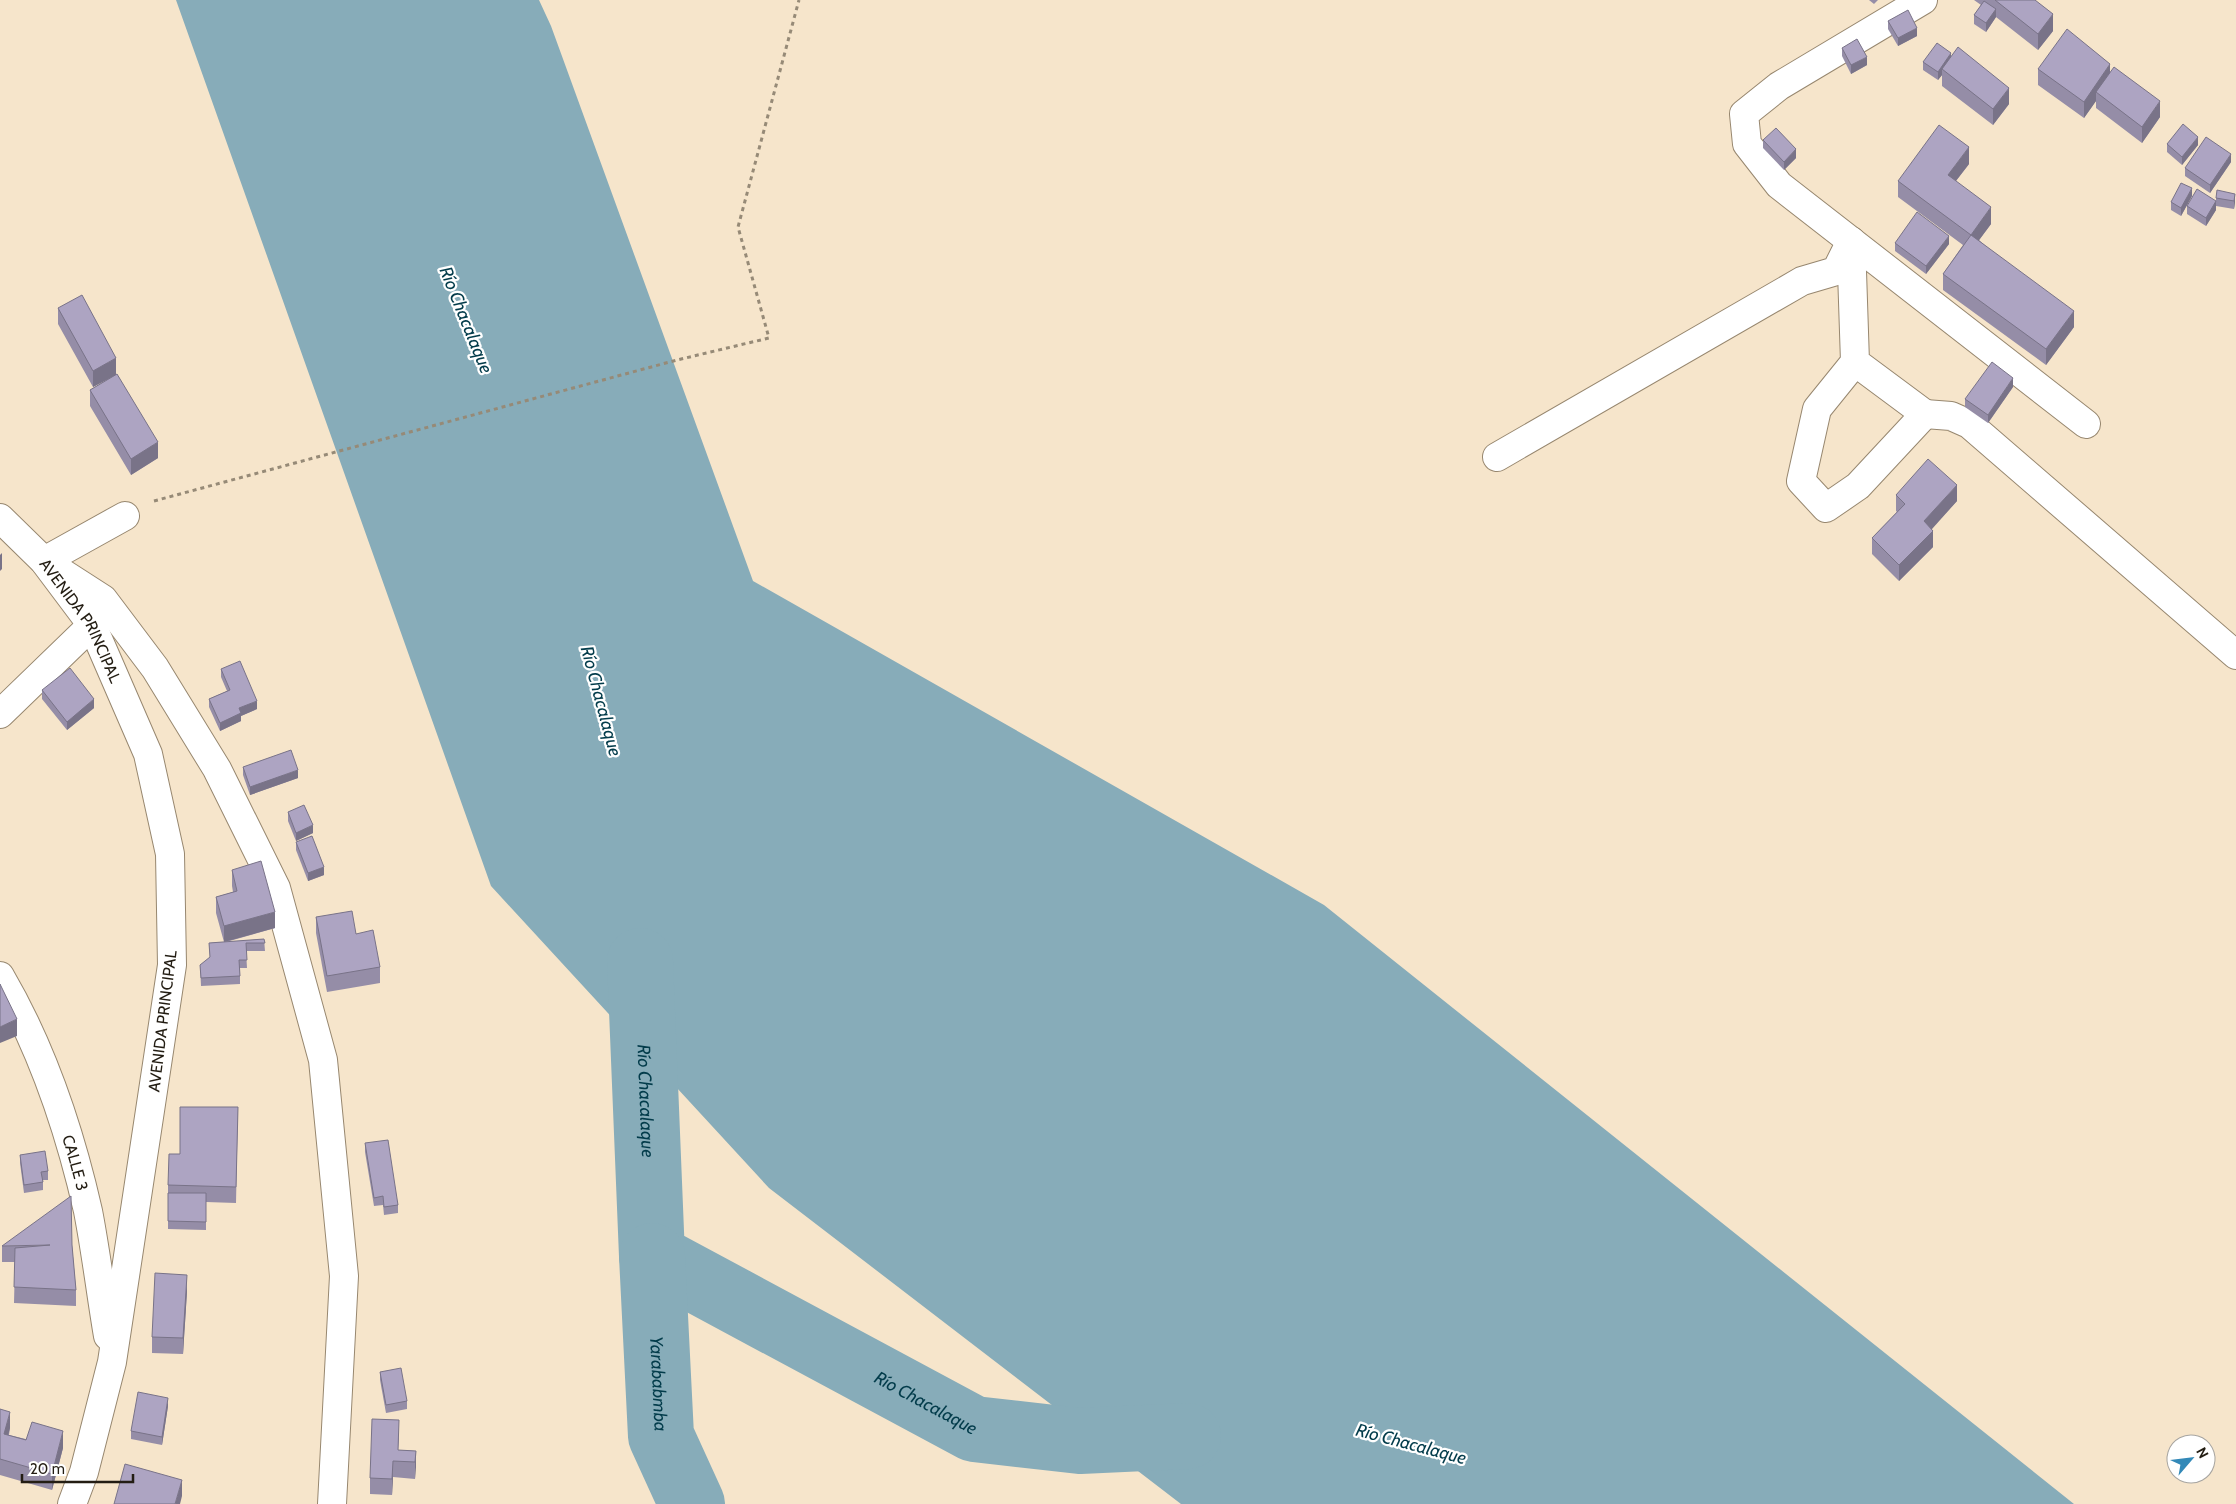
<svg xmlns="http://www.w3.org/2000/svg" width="2236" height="1504" font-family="Cabin,sans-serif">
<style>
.water{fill:#87acb9}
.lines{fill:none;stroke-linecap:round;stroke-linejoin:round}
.river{stroke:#87acb9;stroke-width:66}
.minor-casing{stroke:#97876f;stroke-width:30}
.path{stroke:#968a77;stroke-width:3;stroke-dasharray:4 4;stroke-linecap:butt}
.minor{stroke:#fff;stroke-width:28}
.wall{fill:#958da7}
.shaded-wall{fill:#797388}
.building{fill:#ada4c2;stroke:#797388}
.labels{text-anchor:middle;stroke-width:4.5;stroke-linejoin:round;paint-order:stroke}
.street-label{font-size:16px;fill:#231d13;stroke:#fff}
.water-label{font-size:18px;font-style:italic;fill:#033c4b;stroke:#fff}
</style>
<rect width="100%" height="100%" fill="#f6e5cb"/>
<!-- water -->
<polygon class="water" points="176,0 539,0 551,26 753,581 1324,905 2074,1504 1181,1504 769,1188 491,886"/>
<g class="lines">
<!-- river -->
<g class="river">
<path id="s1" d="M640 961 652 1256 974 1429 1080 1441 1188 1436"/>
<path id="s2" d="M652 1256 661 1436 692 1504"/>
</g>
<defs>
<g id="minor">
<polyline points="1923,0 1779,86 1744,114 1747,144 1779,185 2086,424"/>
<polyline points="1851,241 1855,362 1817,409 1801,481 1826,508 1858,486 1925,414 1855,362"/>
<polyline points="1925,414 1951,416 1969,424 2236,655"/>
<polyline points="1497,457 1802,281 1836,271 1851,241"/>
<polyline points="125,516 44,561 103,599 155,668 217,769 276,888 323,1060 344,1276 332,1504"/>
<path id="s3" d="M0 518 44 561 92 625 148 754 170 854 172 965 112 1362 84 1472 72 1504"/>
<polyline points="0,714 92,625"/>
<path id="s4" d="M0 976C41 1046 70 1132 88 1211 96 1252 101 1295 108 1336"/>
</g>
</defs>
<!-- minor casing -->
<use href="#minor" class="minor-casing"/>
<!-- path -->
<polyline class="path" points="154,501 677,360 769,338 738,227 799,0"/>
<!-- minor -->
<use href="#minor" class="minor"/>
</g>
<!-- wall -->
<g class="wall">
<polygon points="1869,0 1878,0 1874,4"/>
<polygon points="1974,0 2035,0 2053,31 2038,50 1996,17 1986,32 1974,24 1974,15 1981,5"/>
<polygon points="1888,21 1917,36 1898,46 1888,29"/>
<polygon points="1842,48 1867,65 1851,74 1842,56"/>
<polygon points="1951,57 2009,104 1993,125 1942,86 1942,75 1938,80 1923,70 1923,62"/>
<polygon points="2038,69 2110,72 2160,117 2142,143 2096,108 2096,101 2084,118 2038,85"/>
<polygon points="1763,140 1796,158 1784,170 1763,148"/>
<polygon points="2167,144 2198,145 2182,165 2167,152"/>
<polygon points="2231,162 2210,193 2185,176 2185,168"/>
<polygon points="1969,164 1956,181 1991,224 1979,240 2074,327 2046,365 1943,290 1943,274 1963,245 1898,197 1898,181"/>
<polygon points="2235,194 2235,202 2234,209 2216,206 2216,210 2206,226 2187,214 2187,206 2216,201 2216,198"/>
<polygon points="2192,196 2181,216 2171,210 2171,202"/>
<polygon points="1895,243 1949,244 1926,274 1895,251"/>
<polygon points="58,308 116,374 158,458 131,475 90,406 90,390 115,375 93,387 58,324"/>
<polygon points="2013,387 1988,423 1965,407 1965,399"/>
<polygon points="1896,495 1957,501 1931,529 1933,547 1899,581 1872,554 1872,538 1897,512 1896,511"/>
<polygon points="221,669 257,709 241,716 241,721 220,731 209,707 209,699 227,691 221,677"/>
<polygon points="42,690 94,708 67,730 42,699"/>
<polygon points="243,767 298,778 250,795 243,775"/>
<polygon points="288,812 313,833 296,841 288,821"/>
<polygon points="296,842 324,875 308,881 296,850"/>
<polygon points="232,870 275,928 226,942 264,939 265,951 246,951 247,968 240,968 240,984 201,986 200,965 210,958 209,943 224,942 216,913 216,897 233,892 232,886"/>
<polygon points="316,917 356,934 380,967 380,983 327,992 316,933"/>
<polygon points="238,1107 236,1203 206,1202 206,1230 168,1229 168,1185 180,1154"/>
<polygon points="365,1143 398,1205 398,1213 384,1215 383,1205 374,1206 365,1152"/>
<polygon points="20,1155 48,1171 48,1180 43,1180 43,1190 24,1193 20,1163"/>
<polygon points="72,1245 76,1290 76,1306 14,1303 15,1262 2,1262 2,1246"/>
<polygon points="187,1291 183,1354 152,1353 152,1337"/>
<polygon points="380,1372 407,1401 407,1409 386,1413 380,1380"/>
<polygon points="168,1406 162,1445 131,1439 131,1431"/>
<polygon points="0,1409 10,1428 9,1435 63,1448 52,1490 0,1475"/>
<polygon points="399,1437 398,1450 416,1451 415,1479 393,1477 392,1495 370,1494 370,1478"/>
</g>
<!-- shaded-wall -->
<g class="shaded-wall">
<polygon points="1996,9 1996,17 1986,32 1986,23"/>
<polygon points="2053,14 2053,31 2038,50 2038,34"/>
<polygon points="1917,28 1917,36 1898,46 1898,38"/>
<polygon points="1951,53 1951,61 1942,69 1942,75 1938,80 1938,72"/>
<polygon points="1867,57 1867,65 1851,74 1851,65"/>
<polygon points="2110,64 2110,80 2096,92 2096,101 2084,118 2084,102"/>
<polygon points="2009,88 2009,104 1993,125 1993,109"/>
<polygon points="2160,101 2160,117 2142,143 2142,127"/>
<polygon points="2198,137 2198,145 2182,165 2182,157"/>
<polygon points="1969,147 1969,164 1948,191 1948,175"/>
<polygon points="1796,149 1796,158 1784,170 1784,162"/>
<polygon points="2231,154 2231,162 2210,193 2210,185"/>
<polygon points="2192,188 2192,196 2181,216 2181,208"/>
<polygon points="2235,194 2235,202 2234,209 2234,201"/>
<polygon points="2216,201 2216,210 2206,226 2206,218"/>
<polygon points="1991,207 1991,224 1971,251 1971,235"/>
<polygon points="1949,236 1949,244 1926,274 1926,266"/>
<polygon points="2074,311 2074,327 2046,365 2046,349"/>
<polygon points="116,358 116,375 93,387 93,371"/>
<polygon points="2013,378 2013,387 1988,423 1988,415"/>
<polygon points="158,442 158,458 131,475 131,459"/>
<polygon points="1957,485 1957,501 1924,538 1924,521"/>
<polygon points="1933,531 1933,547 1899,581 1899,565"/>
<polygon points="2,553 2,569 0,571 0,555"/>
<polygon points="94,699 94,708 67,730 67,722"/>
<polygon points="257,701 257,709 241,716 241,721 220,731 220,723 239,708"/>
<polygon points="298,770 298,778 250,795 250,787"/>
<polygon points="313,825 313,833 296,841 296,833"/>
<polygon points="324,867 324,875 308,881 308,873"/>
<polygon points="275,912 275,928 224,942 224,926"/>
<polygon points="17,1019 17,1036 0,1043 0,1027"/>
<polygon points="187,1275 187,1291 183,1354 183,1338"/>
<polygon points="168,1398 168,1406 162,1445 162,1437"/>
<polygon points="10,1412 10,1428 4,1450 4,1434"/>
<polygon points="63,1431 63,1448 52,1490 52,1474"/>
<polygon points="416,1451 416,1467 415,1479 415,1462"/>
<polygon points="393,1461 393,1477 392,1495 392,1479"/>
<polygon points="182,1480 182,1496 180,1504 175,1504"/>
</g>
<!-- building -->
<g class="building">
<polygon points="1995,0 2035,0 2053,14 2038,34"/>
<polygon points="1984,1 1996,9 1986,23 1974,15"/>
<polygon points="1908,10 1917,28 1898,38 1888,21"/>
<polygon points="2067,29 2110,64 2084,102 2038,69"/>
<polygon points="1857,39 1867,57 1851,65 1842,48"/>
<polygon points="1937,43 1951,53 1938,72 1923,62"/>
<polygon points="1958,47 2009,88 1993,109 1942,69"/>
<polygon points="2114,67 2160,101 2142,127 2096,92"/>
<polygon points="2183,124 2198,137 2182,157 2167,144"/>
<polygon points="1939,125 1969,147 1948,175 1991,207 1971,235 1898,181"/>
<polygon points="1776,128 1796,149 1784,162 1763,140"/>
<polygon points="2206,137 2231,154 2210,185 2185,168"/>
<polygon points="2181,183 2192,188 2181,208 2171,202"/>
<polygon points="2197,189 2216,201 2206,218 2187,206"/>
<polygon points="2217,190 2235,194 2234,201 2216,198"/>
<polygon points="1917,212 1949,236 1926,266 1895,243"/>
<polygon points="1971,235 2074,311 2046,349 1943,274"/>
<polygon points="82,295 116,358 93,371 58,308"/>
<polygon points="1992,362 2013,378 1988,415 1965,399"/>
<polygon points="117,374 158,442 131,459 90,390"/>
<polygon points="1928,459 1957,485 1924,521 1933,531 1899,565 1872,538 1905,504 1896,495"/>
<polygon points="240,661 257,701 239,708 241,713 220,723 209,699 230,690 221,669"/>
<polygon points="70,668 94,699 67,722 42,690"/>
<polygon points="291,750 298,770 250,787 243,767"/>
<polygon points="304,805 313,825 296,833 288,812"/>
<polygon points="312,836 324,867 308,873 296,842"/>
<polygon points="261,861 275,912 224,926 216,897 237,891 232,870"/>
<polygon points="352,911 356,934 373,930 380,967 327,976 316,917"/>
<polygon points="264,939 265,943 246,943 247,960 239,960 240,976 201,978 200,965 210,957 209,943"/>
<polygon points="0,984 17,1019 0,1027"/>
<polygon points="180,1107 238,1107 236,1187 168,1185 169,1154 180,1154"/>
<polygon points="388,1140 398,1205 384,1207 383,1196 374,1198 365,1143"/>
<polygon points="45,1151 48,1171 41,1172 43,1182 24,1185 20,1155"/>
<polygon points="168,1193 206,1193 206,1222 168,1221"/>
<polygon points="71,1196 72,1245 76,1290 14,1287 15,1248 50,1245 2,1246"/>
<polygon points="155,1273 187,1275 183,1338 152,1337"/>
<polygon points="401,1368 407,1401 386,1405 380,1372"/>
<polygon points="138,1392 168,1398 162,1437 131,1431"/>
<polygon points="0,1409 10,1412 4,1434 26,1440 32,1422 63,1431 52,1474 0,1459"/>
<polygon points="372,1419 399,1420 398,1450 416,1451 415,1462 393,1461 392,1479 370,1478"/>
<polygon points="125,1464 182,1480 175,1504 114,1504"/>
</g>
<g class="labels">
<!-- street labels -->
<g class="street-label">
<text dy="6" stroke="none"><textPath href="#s3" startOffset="132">AVENIDA PRINCIPAL</textPath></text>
<text transform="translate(162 1021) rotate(-83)" y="6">AVENIDA PRINCIPAL</text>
<text dy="6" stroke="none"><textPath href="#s4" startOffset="202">CALLE 3</textPath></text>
</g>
<!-- water labels -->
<g class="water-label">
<text transform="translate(466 320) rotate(68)" y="6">Río Chacalaque</text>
<text transform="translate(601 701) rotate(75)" y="6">Río Chacalaque</text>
<text dy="6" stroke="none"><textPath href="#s1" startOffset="140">Río Chacalaque</textPath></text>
<text dy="6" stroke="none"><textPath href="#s2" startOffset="128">Yarababmba</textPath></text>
<text dy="6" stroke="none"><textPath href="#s1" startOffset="606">Río Chacalaque</textPath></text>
<text transform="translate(1411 1444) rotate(15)" y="6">Río Chacalaque</text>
</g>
</g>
<!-- north arrow -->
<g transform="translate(2191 1459) rotate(62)"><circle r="24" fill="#ffffff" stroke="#a7a5a1"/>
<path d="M0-4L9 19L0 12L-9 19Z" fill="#3389b8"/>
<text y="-8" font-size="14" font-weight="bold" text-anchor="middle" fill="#231d13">N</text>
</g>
<!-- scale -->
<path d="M22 1474v8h111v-8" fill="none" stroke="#231d13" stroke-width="2.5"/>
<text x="30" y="1474" font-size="15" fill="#231d13" stroke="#ffffff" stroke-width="4" paint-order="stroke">20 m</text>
</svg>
